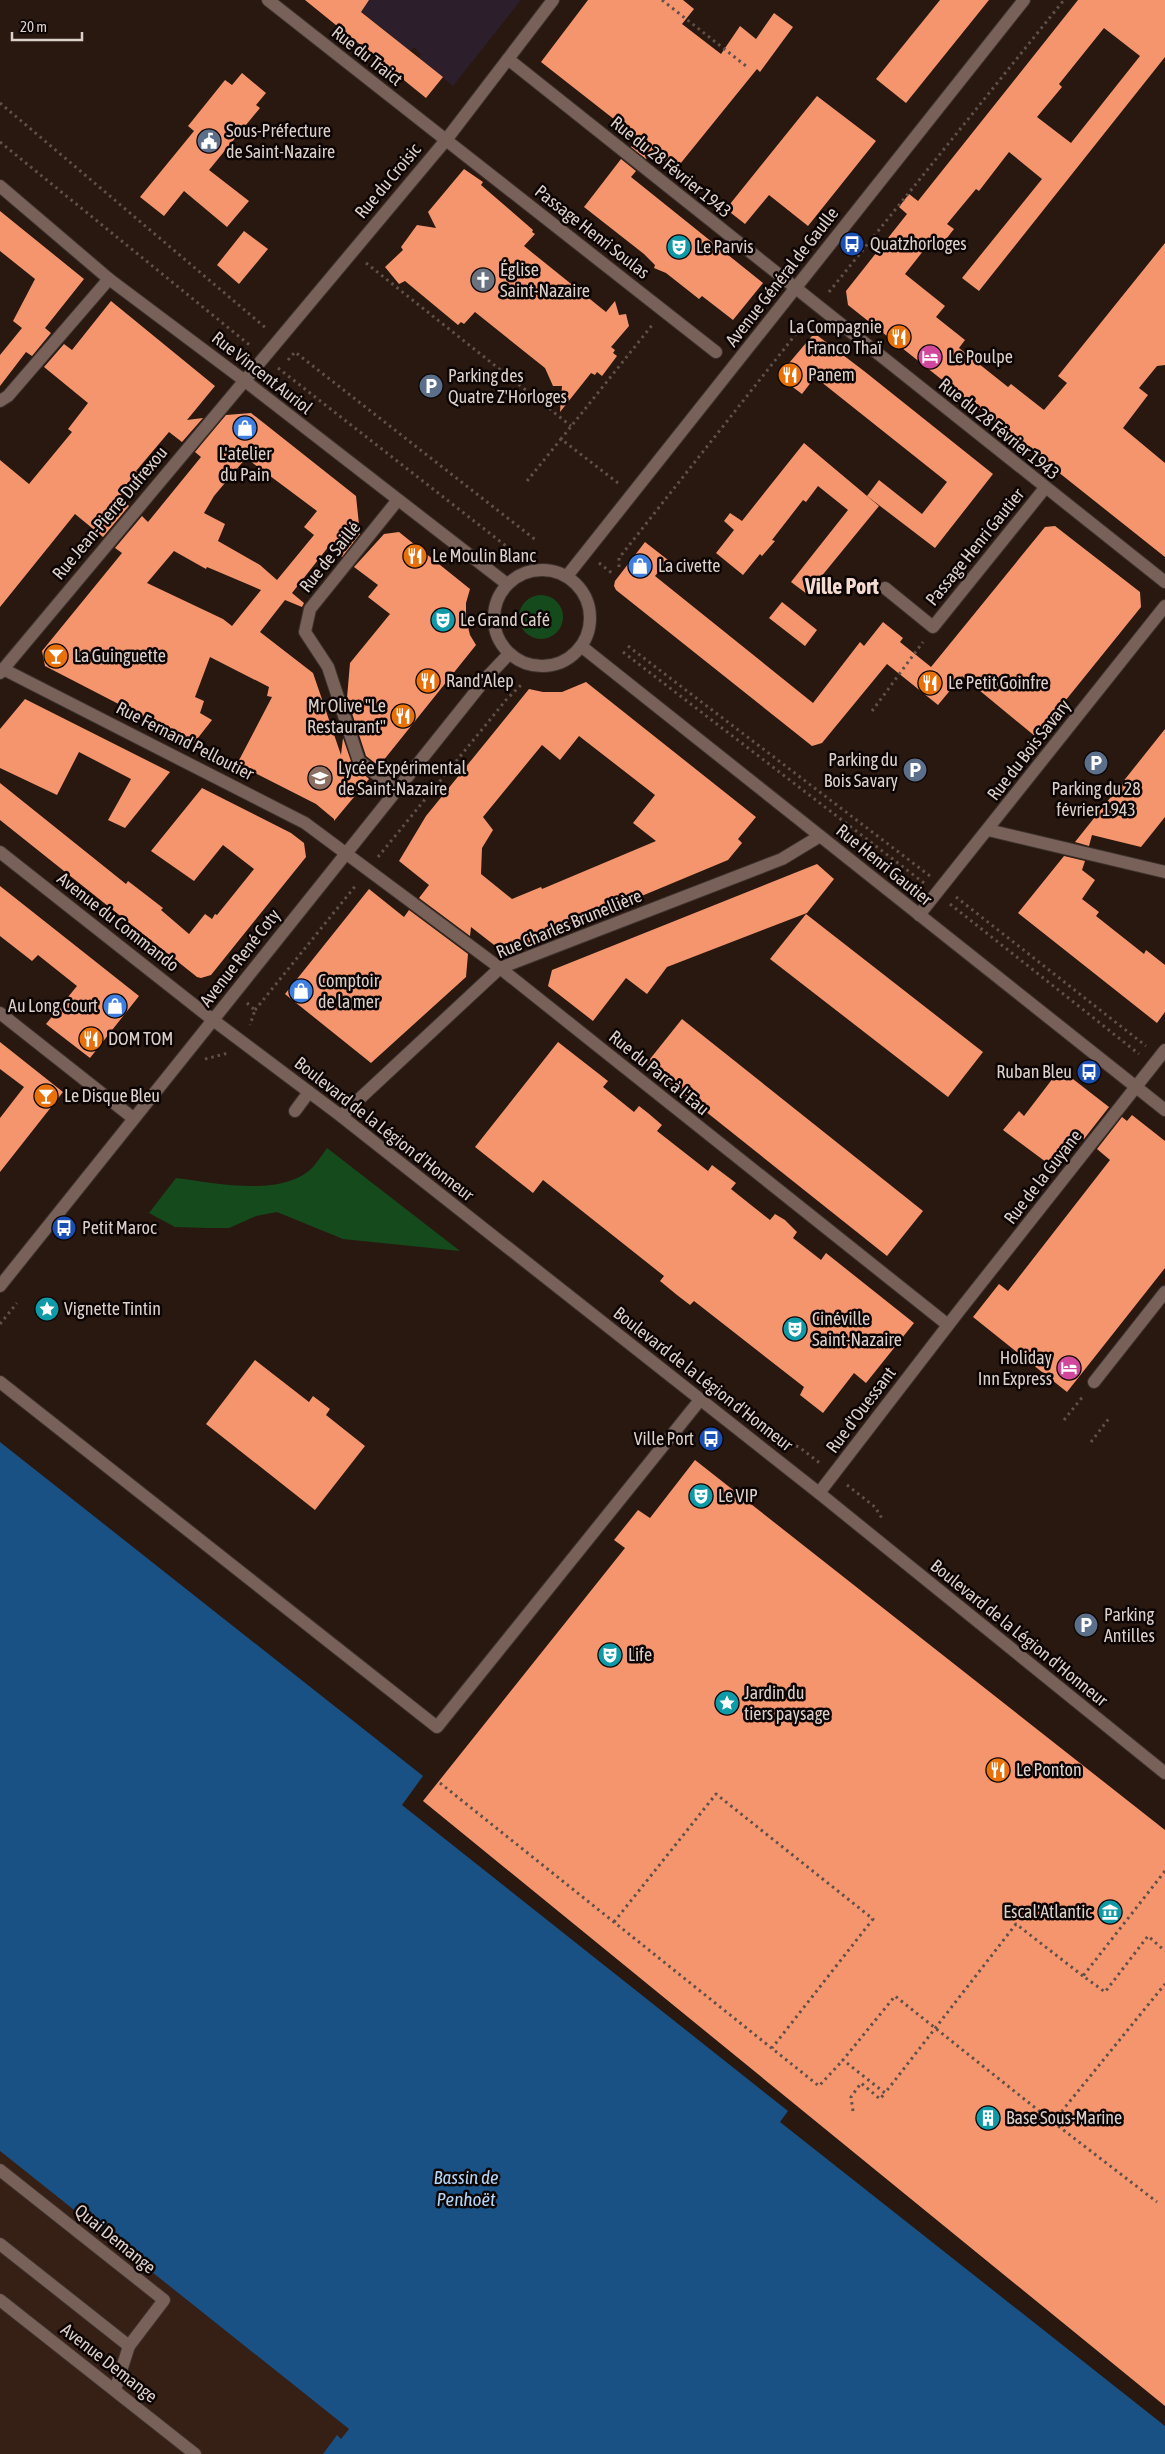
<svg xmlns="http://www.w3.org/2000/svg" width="1165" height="2454" font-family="'Asap Condensed',sans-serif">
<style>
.built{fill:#361f15}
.education{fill:#2c1e2a}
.green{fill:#154b1c}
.water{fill:#195184}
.building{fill:#f5956d;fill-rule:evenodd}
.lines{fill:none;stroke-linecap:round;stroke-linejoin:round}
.lane-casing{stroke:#3e312d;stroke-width:14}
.street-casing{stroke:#3e312d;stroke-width:14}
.secondary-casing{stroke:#3e312d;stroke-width:14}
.path{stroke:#5f5049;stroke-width:3;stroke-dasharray:2.5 4;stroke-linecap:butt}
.lane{stroke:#776159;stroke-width:12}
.street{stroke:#776159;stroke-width:12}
.secondary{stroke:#776159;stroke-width:12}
.labels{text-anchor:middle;stroke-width:5;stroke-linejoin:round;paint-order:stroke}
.street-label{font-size:18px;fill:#dcd0cb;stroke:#0c0504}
.poi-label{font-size:18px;fill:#dcd0cb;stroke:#0c0504;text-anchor:start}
.water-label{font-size:19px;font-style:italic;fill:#b3d6fa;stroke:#0c0504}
.district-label{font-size:22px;font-weight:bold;fill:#f5dcd1;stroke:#0c0504}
</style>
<rect width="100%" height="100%" fill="#291810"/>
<!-- built -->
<polygon class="built" points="0,2151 334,2417 380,2454 0,2454"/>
<!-- education -->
<polygon class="education" points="347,0 521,0 453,86 418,58 421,54 414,47 410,51"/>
<!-- green -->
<g class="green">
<circle cx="541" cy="617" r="22"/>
<path d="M327 1148 460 1251 343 1239 277 1212 256 1216 229 1228H208L175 1227 149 1213 176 1178C215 1183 283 1198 313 1167 318 1161 323 1154 327 1148Z"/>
</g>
<!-- water -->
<polygon class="water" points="0,1442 423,1776 402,1805 788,2111 780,2122 1165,2426 1165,2454 323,2454 337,2435 341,2439 349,2429 0,2151"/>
<!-- building -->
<g class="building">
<polygon points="305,0 369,0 361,12 443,77 426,98"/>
<polygon points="588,0 683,0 694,9 682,24 721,54 740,26 756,39 774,13 793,27 760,72 757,69 676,169 652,150 646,159 631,147 638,138 541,62"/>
<polygon points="940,0 989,0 906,103 876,79"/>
<path d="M1078 0H1165V57L979 291 962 278 1042 179 1009 152 979 191 976 189 947 224 954 229 943 243 935 236 905 274 945 306 936 317 965 340 959 348 1008 387 1011 384 1044 410 1067 383 1058 376 1165 243V365L1157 366 1139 388 1148 395 1123 428 1165 463V557L848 305 846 291 907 214 899 207 909 194 918 201ZM1104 28 1140 56 1071 143 1037 117 1062 87 1059 84Z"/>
<polygon points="242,73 266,93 256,105 260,108 209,170 249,201 227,227 184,191 164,216 140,197 194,131 188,126 225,80 232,85"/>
<polygon points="817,96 876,141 808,226 769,195 745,224 726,209"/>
<polygon points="621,159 636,171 631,177 763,283 733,320 702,296 699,299 666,273 654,268 655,265 644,254 584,207"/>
<polygon points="464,169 483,182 481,185 533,230 532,232 535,234 524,246 606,312 615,301 619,315 626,314 629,326 611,347 615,350 613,353 617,356 602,376 597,372 595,375 591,373 560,412 562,386 553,386 545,368 475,312 464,324 461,322 458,325 405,281 399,284 385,267 403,250 401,247 417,225 436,228 428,212"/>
<polygon points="0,211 84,279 45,328 51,333 32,356 26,352 0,386 0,355 22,328 13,321 35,279 0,251"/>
<polygon points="244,231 268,249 239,284 217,265"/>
<polygon points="111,301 215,386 187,420 203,418 182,442 169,432 136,471 139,474 120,497 129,506 103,537 75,514 0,607 0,460 29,484 72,432 68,429 88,403 44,367 64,344 72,350"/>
<polygon points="812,336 818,336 864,371 993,474 935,548 867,496 879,480 922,514 947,482 815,377 802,394 778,376"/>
<path d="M251 413 356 496 360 534 342 557 329 546 292 593 304 603 302 607 285 600 260 632 313 673 341 755 343 738 352 764 369 779 334 821V819L316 804 237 764 272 697 267 696 269 687 210 657 195 697 204 701 200 713 212 720 194 743 45 666 42 651 122 553 115 548 142 516 148 522 201 457 195 452 226 415ZM246 458 317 511 304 527 314 535 277 580 260 565 218 541 225 524 204 513 214 496ZM174 551 206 569 207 567 261 590 232 626 223 619 147 583Z"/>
<polygon points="804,443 879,506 807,594 791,582 848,510 818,486 806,502 803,500 772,540 775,541 762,556 760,554 743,575 716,553 734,530 724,521 730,513 742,521"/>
<polygon points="1055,526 1140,592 1141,607 1036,737 962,676 938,705 887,664 822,743 812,746 616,590 614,586 615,581 645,542 668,560 655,576 813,703 860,642 864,646 883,622 903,638 900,642 931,667 1045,527"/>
<polygon points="399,532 470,589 466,603 466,619 470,635 476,645 379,766 366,756 347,698 350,663 390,614 368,597 378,585 354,567 384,534"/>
<polygon points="782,602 817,630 805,646 769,618"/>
<path d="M586 682 756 817 738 839 742 843 728 860 512 950 498 948 471 927 470 936 419 898 429 885 399 861 426 816 529 689 543 692H562ZM579 736 655 795 633 823 656 841 542 889 541 887 512 899 481 874 482 848 493 830 483 817 542 745 560 760Z"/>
<polygon points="25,699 170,772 125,828 108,820 131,779 79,752 57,795 0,768 0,729"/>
<polygon points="1165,729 1165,817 1141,847 1092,835 1089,846 1075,842"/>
<polygon points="0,783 126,884 128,881 163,908 161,910 189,934 205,914 212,919 215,914 217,915 254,869 223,845 194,881 151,851 202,788 291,833 304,843 306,857 211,975 201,978 197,977 0,820"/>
<polygon points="1064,856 1085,861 1082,870 1095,880 1082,899 1099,912 1096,916 1144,954 1146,950 1165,965 1165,1012 1157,1023 1018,913"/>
<polygon points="817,864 834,879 807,913 667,967 647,994 626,978 593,1021 548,986 552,970"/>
<polygon points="0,886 139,996 90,1058 46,1024 77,986 38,955 32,961 0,936"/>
<polygon points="369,889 404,917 409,910 468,954 466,977 371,1063 285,994"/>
<polygon points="806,914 983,1052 948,1097 770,959"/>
<polygon points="682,1019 923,1211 887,1256 646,1064"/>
<polygon points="0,1042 63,1092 0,1172 0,1118 24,1087 0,1069"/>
<polygon points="558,1042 608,1081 603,1087 634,1112 639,1106 648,1113 662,1125 657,1131 708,1171 712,1165 736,1183 731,1189 751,1205 770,1220 775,1214 785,1220 797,1232 793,1238 821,1260 826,1253 914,1323 866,1383 854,1373 823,1413 800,1395 804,1387 694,1301 690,1305 677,1295 660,1281 664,1276 543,1180 533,1193 475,1147"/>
<polygon points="1060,1069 1109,1107 1084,1139 1076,1133 1050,1165 1003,1130 1019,1111 1024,1116"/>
<polygon points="1132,1115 1165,1141 1165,1268 1067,1392 973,1317 999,1284 1008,1291 1110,1160 1097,1149 1122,1117 1127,1121"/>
<polygon points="255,1360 309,1402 313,1396 330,1409 326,1415 365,1446 315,1510 206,1424"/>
<polygon points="695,1460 1165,1830 1165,2406 423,1801 625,1548 614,1540 638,1510 650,1518"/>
</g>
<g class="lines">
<defs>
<g id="lane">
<polyline points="446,140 716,352"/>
<polyline points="295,1111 309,1092"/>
<polyline points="0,1382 437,1727 700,1400"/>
<polyline points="0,2170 164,2300 129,2346"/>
<polyline points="0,2244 129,2346 115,2390"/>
</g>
<g id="street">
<polyline points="268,0 446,140"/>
<polyline points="508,59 1165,582"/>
<polyline points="0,401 8,396 109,279"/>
<polyline points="885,588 933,627 1045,488"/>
<polyline points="3,669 305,823 500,968 948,1325"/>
<polyline points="0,673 446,140 553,0"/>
<polyline points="397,790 359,761 328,667 305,632 310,609 397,501"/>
<polyline points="988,830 1165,872"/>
<polyline points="0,852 213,1020 0,1286"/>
<polyline points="919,915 1165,606"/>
<polyline points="0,1013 133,1118"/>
<polyline points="341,1116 500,968 782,859 820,836"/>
<polyline points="1094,1382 1165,1292"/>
<polyline points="819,1493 959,1311 1165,1050"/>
</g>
<g id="secondary">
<polyline points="0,186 109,279 245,381 507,584"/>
<circle cx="542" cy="618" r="48"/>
<polyline points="567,576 1024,0"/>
<polyline points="581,646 1165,1110"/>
<polyline points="509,654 488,676 213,1020 341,1116 819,1493 1165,1773"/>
<polyline points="0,2300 195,2454"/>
</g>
</defs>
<!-- lane casing -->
<use href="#lane" class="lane-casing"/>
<!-- street casing -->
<use href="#street" class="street-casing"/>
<!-- secondary casing -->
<use href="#secondary" class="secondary-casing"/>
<!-- path -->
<g class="path">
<polyline points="662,0 746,66"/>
<polyline points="0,103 267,329"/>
<polyline points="0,142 252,347"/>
<polyline points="366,263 571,426"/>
<polyline points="829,292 1064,0"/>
<polyline points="288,360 295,352 537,541"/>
<polyline points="278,368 506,546"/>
<polyline points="527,481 561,439"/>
<polyline points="618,483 561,439 653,324"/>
<polyline points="599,563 613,574"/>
<polyline points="619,567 619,558 807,320"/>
<polyline points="628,646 930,876"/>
<polyline points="623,652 924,883"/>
<polyline points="872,711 923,642"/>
<polyline points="378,857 506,700 522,684"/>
<polyline points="956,897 1146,1046"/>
<polyline points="950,904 1139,1054"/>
<polyline points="247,1003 255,1010 250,1025"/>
<polyline points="255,1010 357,884"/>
<polyline points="205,1059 228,1053"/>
<polyline points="0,1324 17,1303"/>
<polyline points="1064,1420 1084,1395"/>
<polyline points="784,1441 799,1447 821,1464"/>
<polyline points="1091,1442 1110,1417"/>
<polyline points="847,1485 875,1507 883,1520"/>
<polyline points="440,1783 819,2086 843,2060"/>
<polyline points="1165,1871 1083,1976 1105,1992 1148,1936 1165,1951"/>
<polyline points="614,1922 716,1794 873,1919 772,2048"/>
<polyline points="1083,1976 1016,1924 885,2093 843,2060 895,1996 1053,2122 1165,1984"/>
<polyline points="853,2111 851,2097 861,2083 880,2099 885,2093"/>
<polyline points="1053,2122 1157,2202"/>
</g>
<!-- lane -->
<use href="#lane" class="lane"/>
<!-- street -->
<use href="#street" class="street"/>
<!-- secondary -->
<use href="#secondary" class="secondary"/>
</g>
<!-- icons -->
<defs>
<symbol id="civic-disc" viewBox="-11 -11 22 22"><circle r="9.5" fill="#5c6f8a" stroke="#0c0504"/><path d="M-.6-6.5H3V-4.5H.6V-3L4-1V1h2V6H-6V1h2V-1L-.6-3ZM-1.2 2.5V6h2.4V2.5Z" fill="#fff"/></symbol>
<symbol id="bus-disc" viewBox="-11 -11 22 22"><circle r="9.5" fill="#1a4fb4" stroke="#0c0504"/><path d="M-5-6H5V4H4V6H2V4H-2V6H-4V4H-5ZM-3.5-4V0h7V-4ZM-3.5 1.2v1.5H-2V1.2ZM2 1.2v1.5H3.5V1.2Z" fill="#fff"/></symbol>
<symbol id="theatre-disc" viewBox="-11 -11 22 22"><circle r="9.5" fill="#0f9aa8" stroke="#0c0504"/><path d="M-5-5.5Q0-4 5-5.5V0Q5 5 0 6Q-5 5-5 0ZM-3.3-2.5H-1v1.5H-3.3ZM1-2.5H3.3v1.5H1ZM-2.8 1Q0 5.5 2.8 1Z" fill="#fff"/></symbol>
<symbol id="church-disc" viewBox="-11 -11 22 22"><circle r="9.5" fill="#6b7280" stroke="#0c0504"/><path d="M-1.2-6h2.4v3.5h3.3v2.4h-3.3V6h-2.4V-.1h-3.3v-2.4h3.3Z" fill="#fff"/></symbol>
<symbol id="restaurant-disc" viewBox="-11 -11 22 22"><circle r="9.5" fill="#e8710a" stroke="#0c0504"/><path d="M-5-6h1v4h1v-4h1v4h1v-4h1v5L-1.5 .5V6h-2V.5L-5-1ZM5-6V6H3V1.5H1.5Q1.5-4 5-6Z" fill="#fff"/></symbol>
<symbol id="hotel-disc" viewBox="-11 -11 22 22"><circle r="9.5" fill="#d1479c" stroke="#0c0504"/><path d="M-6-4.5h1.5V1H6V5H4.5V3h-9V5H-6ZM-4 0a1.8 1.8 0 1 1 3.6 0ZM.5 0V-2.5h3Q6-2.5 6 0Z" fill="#fff"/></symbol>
<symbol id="parking-disc" viewBox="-11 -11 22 22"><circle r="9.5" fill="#5c6f8a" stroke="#0c0504"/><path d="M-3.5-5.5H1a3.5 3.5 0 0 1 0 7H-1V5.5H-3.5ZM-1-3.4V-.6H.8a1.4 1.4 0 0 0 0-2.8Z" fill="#fff"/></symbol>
<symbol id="shop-disc" viewBox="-11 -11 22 22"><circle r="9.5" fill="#3f7fe0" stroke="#0c0504"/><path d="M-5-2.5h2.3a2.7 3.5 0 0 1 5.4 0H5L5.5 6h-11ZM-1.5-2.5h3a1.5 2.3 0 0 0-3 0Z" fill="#fff"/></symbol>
<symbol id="bar-disc" viewBox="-11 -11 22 22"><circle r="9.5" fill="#e8710a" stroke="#0c0504"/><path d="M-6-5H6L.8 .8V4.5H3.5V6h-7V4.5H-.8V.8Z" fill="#fff"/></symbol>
<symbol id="school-disc" viewBox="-11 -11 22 22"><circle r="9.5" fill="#8d6e63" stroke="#0c0504"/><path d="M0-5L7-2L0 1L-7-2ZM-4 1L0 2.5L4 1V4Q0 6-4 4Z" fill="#fff"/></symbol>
<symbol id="sight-disc" viewBox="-11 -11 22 22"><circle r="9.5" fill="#0f9aa8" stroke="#0c0504"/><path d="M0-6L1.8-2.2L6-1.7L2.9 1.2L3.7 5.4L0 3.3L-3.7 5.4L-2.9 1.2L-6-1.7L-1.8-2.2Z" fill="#fff"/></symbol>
<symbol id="museum-disc" viewBox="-11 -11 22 22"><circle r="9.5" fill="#0f9aa8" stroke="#0c0504"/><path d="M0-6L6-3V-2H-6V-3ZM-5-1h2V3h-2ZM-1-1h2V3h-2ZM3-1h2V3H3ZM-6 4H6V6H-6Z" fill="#fff"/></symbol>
<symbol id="building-disc" viewBox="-11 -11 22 22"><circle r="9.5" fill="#0f9aa8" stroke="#0c0504"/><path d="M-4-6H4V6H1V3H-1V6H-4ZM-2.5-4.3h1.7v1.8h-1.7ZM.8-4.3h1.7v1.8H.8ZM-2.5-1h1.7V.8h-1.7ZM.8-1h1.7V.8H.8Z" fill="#fff"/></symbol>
</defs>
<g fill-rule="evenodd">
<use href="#civic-disc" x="195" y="127" width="28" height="28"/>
<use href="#bus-disc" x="838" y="230" width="28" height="28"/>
<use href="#theatre-disc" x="665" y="233" width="28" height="28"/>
<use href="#church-disc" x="469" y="266" width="28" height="28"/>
<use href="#restaurant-disc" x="885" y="323" width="28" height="28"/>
<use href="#hotel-disc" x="916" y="343" width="28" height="28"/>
<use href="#restaurant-disc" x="776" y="361" width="28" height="28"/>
<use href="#parking-disc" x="417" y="372" width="28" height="28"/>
<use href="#shop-disc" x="231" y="414" width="28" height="28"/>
<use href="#restaurant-disc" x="401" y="542" width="28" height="28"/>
<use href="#shop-disc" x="626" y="552" width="28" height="28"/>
<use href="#theatre-disc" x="429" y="606" width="28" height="28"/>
<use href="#bar-disc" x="42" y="642" width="28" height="28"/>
<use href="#restaurant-disc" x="414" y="667" width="28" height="28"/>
<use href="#restaurant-disc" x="916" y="669" width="28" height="28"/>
<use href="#restaurant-disc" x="389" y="702" width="28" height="28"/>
<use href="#parking-disc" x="1082" y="749" width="28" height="28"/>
<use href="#parking-disc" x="901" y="756" width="28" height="28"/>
<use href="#school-disc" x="306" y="764" width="28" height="28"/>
<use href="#shop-disc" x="287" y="977" width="28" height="28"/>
<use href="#shop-disc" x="101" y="992" width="28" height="28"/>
<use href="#restaurant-disc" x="77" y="1025" width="28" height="28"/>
<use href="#bus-disc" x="1075" y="1058" width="28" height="28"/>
<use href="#bar-disc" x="32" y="1082" width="28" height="28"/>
<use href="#bus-disc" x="50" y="1214" width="28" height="28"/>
<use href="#sight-disc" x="33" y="1295" width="28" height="28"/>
<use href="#theatre-disc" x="781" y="1315" width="28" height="28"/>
<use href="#hotel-disc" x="1055" y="1354" width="28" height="28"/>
<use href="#bus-disc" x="697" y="1425" width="28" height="28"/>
<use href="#theatre-disc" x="687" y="1482" width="28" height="28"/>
<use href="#parking-disc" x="1072" y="1611" width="28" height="28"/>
<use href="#theatre-disc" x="596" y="1641" width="28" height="28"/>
<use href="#sight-disc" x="713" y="1689" width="28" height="28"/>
<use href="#restaurant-disc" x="984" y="1756" width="28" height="28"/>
<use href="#museum-disc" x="1096" y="1898" width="28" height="28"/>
<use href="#building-disc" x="974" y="2104" width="28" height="28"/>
</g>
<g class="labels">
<!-- street labels -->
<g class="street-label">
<text transform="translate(367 56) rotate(38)" y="6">Rue du Traict</text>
<text transform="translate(671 167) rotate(39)" y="6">Rue du 28 Février 1943</text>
<text transform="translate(388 181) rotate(-50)" y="6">Rue du Croisic</text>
<text transform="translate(592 232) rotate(38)" y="6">Passage Henri Soulas</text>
<text transform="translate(782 277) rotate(-52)" y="6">Avenue Général de Gaulle</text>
<text transform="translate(262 373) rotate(38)" y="6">Rue Vincent Auriol</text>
<text transform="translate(999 429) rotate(39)" y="6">Rue du 28 Février 1943</text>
<text transform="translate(110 513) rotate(-50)" y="6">Rue Jean-Pierre Dufrexou</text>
<text transform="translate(975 547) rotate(-51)" y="6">Passage Henri Gautier</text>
<text transform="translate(330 557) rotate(-51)" y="6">Rue de Saillé</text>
<text transform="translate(185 741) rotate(27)" y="6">Rue Fernand Pelloutier</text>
<text transform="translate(1029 750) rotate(-52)" y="6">Rue du Bois Savary</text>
<text transform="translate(884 865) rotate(39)" y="6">Rue Henri Gautier</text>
<text transform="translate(118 922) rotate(38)" y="6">Avenue du Commando</text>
<text transform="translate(569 924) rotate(-22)" y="6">Rue Charles Brunellière</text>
<text transform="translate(240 958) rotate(-52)" y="6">Avenue René Coty</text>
<text transform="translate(659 1073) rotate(39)" y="6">Rue du Parc à l'Eau</text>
<text transform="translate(384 1129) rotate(38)" y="6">Boulevard de la Légion d'Honneur</text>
<text transform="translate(1043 1177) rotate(-52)" y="6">Rue de la Guyane</text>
<text transform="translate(703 1379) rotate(38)" y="6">Boulevard de la Légion d'Honneur</text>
<text transform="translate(861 1410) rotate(-53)" y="6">Rue d'Ouessant</text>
<text transform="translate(1019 1633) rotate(39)" y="6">Boulevard de la Légion d'Honneur</text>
<text transform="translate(115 2239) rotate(39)" y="6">Quai Demange</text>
<text transform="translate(109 2363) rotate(38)" y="6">Avenue Demange</text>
</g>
<!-- poi labels -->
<g class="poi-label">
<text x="226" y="137">Sous-Préfecture<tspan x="226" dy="21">de Saint-Nazaire</tspan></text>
<text x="870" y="250">Quatzhorloges</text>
<text x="696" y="253">Le Parvis</text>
<text x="500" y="276">Église<tspan x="500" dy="21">Saint-Nazaire</tspan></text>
<text x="882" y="333" text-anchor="end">La Compagnie<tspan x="882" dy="21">Franco Thaï</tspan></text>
<text x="948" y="363">Le Poulpe</text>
<text x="808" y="381">Panem</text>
<text x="448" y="382">Parking des<tspan x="448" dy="21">Quatre Z'Horloges</tspan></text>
<text x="245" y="460" text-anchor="middle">L'atelier<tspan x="245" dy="21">du Pain</tspan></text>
<text x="432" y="562">Le Moulin Blanc</text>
<text x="658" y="572">La civette</text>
<text x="460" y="626">Le Grand Café</text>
<text x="74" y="662">La Guinguette</text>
<text x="446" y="687">Rand'Alep</text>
<text x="948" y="689">Le Petit Goinfre</text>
<text x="386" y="712" text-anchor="end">Mr Olive "Le<tspan x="386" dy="21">Restaurant"</tspan></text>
<text x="898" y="766" text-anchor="end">Parking du<tspan x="898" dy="21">Bois Savary</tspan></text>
<text x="338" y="774">Lycée Expérimental<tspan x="338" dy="21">de Saint-Nazaire</tspan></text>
<text x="1096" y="795" text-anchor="middle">Parking du 28<tspan x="1096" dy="21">février 1943</tspan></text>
<text x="318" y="987">Comptoir<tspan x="318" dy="21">de la mer</tspan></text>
<text x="98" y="1012" text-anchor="end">Au Long Court</text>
<text x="108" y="1045">DOM TOM</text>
<text x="1072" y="1078" text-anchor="end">Ruban Bleu</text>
<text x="64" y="1102">Le Disque Bleu</text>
<text x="82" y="1234">Petit Maroc</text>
<text x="64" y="1315">Vignette Tintin</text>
<text x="812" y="1325">Cinéville<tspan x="812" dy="21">Saint-Nazaire</tspan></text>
<text x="1052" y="1364" text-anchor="end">Holiday<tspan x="1052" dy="21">Inn Express</tspan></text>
<text x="694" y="1445" text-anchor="end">Ville Port</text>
<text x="718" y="1502">Le VIP</text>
<text x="1104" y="1621">Parking<tspan x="1104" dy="21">Antilles</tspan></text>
<text x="628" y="1661">Life</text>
<text x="744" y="1699">Jardin du<tspan x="744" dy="21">tiers paysage</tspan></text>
<text x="1016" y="1776">Le Ponton</text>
<text x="1092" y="1918" text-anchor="end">Escal'Atlantic</text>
<text x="1006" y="2124">Base Sous-Marine</text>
</g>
<!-- water labels -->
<g class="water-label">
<text x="466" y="2184">Bassin de<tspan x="466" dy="22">Penhoët</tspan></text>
</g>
<!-- district labels -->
<g class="district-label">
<text x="842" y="594">Ville Port</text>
</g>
</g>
<!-- scale -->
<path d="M12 32v8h70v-8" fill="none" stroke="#dcd0cb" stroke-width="2.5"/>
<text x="20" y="32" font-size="15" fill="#dcd0cb" stroke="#0c0504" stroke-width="4" paint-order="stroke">20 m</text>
</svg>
